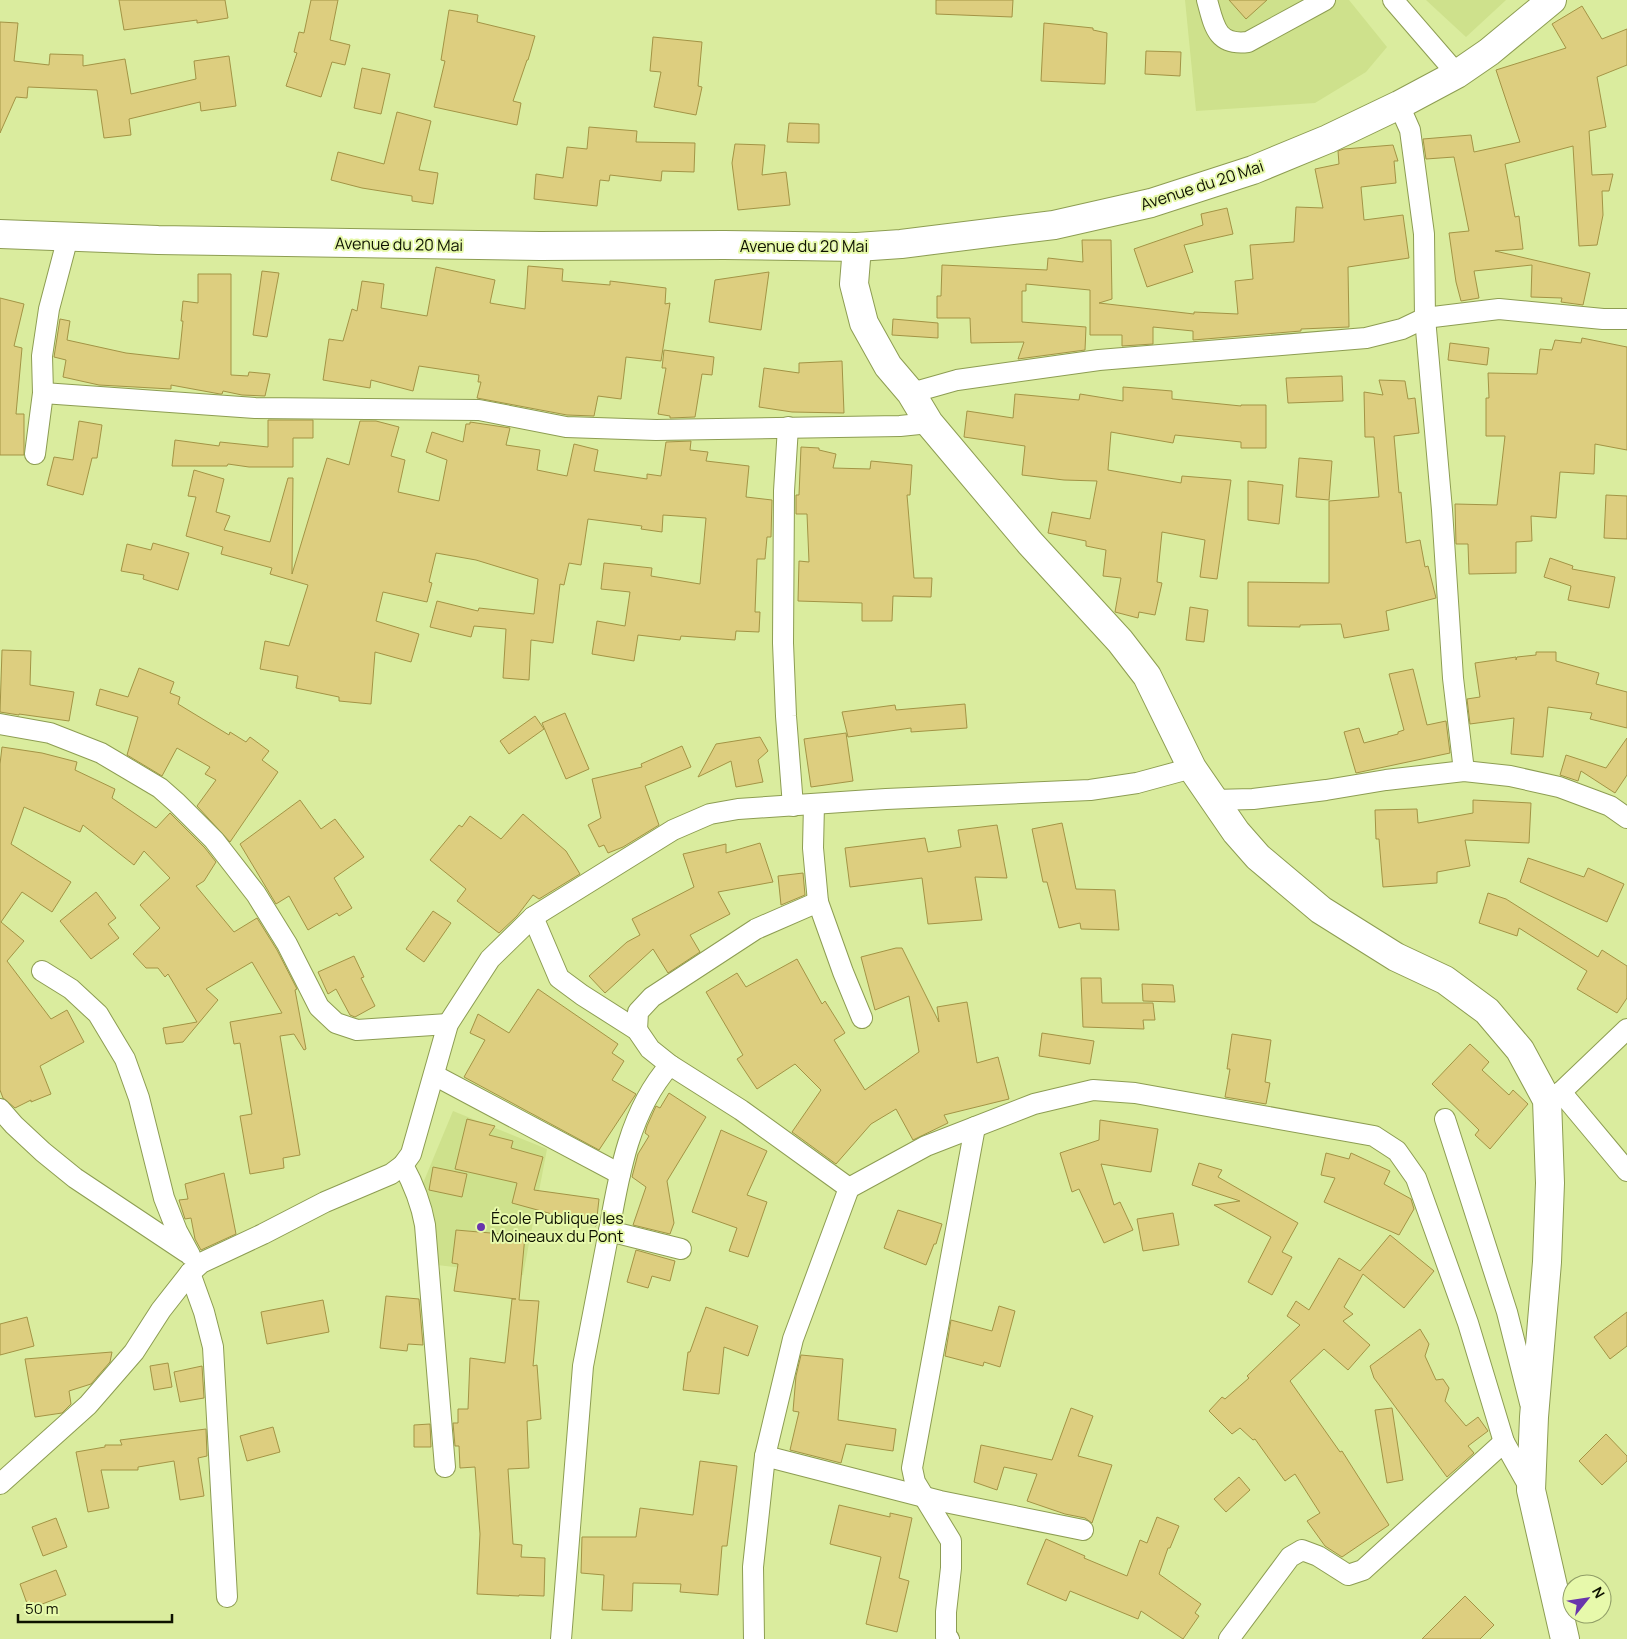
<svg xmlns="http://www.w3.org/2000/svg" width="1627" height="1639" font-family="Manrope,sans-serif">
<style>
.built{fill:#cee18c}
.building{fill:#ddce7f;stroke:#a39445}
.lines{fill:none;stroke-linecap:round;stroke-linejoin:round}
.street-casing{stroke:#8d9d52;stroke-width:22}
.secondary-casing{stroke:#8d9d52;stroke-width:30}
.street{stroke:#fff;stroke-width:20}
.secondary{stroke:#fff;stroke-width:28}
.poi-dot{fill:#6935ac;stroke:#e7f9ab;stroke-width:2}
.labels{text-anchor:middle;stroke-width:4;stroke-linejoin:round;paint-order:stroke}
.street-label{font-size:16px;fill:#0e1200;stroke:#e7f9ab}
.poi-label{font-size:16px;fill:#0e1200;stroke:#e7f9ab;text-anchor:start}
</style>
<rect width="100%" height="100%" fill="#daec9e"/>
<!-- built -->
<g class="built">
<polygon points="1185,0 1349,0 1387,47 1366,72 1315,103 1196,111"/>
<polygon points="1426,0 1506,0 1466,37"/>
<polygon points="453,1111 547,1149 523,1275 437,1265 421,1188"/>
</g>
<!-- building -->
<g class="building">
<polygon points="119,0 225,0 228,18 197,23 197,20 124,30"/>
<polygon points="311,0 338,0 330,40 350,45 345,65 332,62 321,97 286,86 297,53 294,52 299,32 304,33"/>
<polygon points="936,0 1013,0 1012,17 936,14"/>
<polygon points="1229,0 1267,0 1246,19"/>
<polygon points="1582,6 1602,39 1627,29 1627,65 1597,77 1606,127 1589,131 1592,175 1613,174 1609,191 1602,191 1603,215 1597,245 1579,246 1573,146 1505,164 1515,217 1519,216 1523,249 1495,251 1590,273 1583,305 1561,302 1562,298 1531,297 1532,265 1474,271 1479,298 1461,301 1456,282 1449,233 1469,231 1454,157 1426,159 1423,139 1471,135 1474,152 1520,142 1496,70 1566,48 1552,24"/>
<polygon points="449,10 478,15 477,22 535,36 528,60 527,60 513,101 521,103 517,125 434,107 445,61 441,60"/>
<polygon points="0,22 18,23 14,61 49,65 50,54 83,55 83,66 125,59 131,94 196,79 194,61 229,56 236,106 201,111 200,102 129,119 131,135 104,138 97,90 28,87 27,98 16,97 0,133"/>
<polygon points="1044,23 1093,28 1093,30 1107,33 1105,84 1041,81"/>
<polygon points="653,37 702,42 698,86 702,87 696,115 654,107 661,72 650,71"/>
<polygon points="1146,51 1181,52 1180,76 1145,74"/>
<polygon points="362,68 390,74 381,114 354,108"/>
<polygon points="397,112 431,121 419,170 438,173 433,204 412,201 412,196 362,188 331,180 338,152 384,164"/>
<polygon points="789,123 819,124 819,143 787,142"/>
<polygon points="589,127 637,131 636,142 695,143 694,172 662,171 661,181 610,175 609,181 600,180 597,206 534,199 536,174 563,178 567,147 587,149"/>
<polygon points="735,144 765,145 762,175 786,172 790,205 738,210 732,163"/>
<polygon points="1393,145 1398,161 1394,161 1396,183 1361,187 1364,220 1403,215 1409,258 1348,267 1349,327 1301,329 1301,331 1193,340 1193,331 1153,327 1153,344 1122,346 1122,335 1090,335 1090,290 1026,284 1026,291 1022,291 1022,322 1086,327 1085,350 1018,359 1024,342 971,343 970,318 937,318 937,296 941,296 942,265 1047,270 1048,258 1083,262 1082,240 1111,240 1112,299 1099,303 1194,314 1194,312 1238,314 1235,281 1253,279 1250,245 1294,242 1296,207 1323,208 1315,169 1339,164 1338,151 1344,149"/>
<polygon points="1227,208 1233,234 1184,245 1193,272 1147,287 1134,249 1203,225 1201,214"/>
<polygon points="528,266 563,269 562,281 610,285 610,281 666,288 665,304 670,303 661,361 626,357 621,399 598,396 594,416 567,415 477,398 481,382 478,382 479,375 419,366 413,391 371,380 370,388 323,380 329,339 343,341 352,309 357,311 362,281 384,284 381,308 427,316 436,267 495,280 490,303 525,309"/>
<polygon points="262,271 279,273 267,337 253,335"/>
<polygon points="769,272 761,330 709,322 715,280"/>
<polygon points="198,274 231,274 231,375 248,376 249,372 270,374 265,396 242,395 223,391 222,394 220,394 171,385 171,389 99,385 63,377 66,360 54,357 60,319 70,321 67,340 126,353 179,359 183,321 181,321 183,301 198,303"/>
<polygon points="0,298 24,304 14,346 22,348 16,414 24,414 24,455 0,455"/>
<polygon points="893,319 938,323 938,338 892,335"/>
<polygon points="1582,338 1627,347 1627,450 1595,444 1594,474 1560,472 1556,518 1531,516 1532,541 1516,542 1516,573 1469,574 1468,544 1456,544 1455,504 1497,505 1505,436 1486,436 1486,398 1489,398 1488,373 1537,374 1540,349 1552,350 1555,340 1581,343"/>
<polygon points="1450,343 1489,348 1487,365 1448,360"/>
<polygon points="664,350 714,357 712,375 702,374 695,417 670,418 670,416 658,414 666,368 662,368"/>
<polygon points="842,361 844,413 792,412 759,407 764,368 799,373 799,363"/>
<polygon points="1342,376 1343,401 1288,403 1286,378"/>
<polygon points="1379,380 1405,381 1408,399 1415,398 1419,433 1394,436 1399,493 1401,492 1406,543 1420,540 1425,567 1428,566 1436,598 1386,611 1389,630 1344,638 1341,624 1300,625 1300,627 1248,626 1248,582 1329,583 1329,501 1379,497 1374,437 1365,437 1364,392 1383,395"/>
<polygon points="1123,387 1172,391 1172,399 1241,406 1241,405 1266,405 1266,448 1241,448 1241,442 1175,435 1173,443 1111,432 1108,470 1181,483 1182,476 1231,480 1217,579 1200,577 1205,540 1162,532 1157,582 1162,583 1155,615 1139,612 1138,618 1115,612 1121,578 1103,576 1106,550 1086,546 1086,541 1048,533 1052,512 1090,519 1097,481 1064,480 1022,475 1025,446 964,437 967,411 1013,418 1015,394 1079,400 1080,394 1123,401"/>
<polygon points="268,420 313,420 313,438 293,438 293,467 249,467 228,464 227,466 172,466 175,440 219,446 220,442 268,447"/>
<polygon points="79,421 102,425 97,458 92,458 83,495 47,485 54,457 73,460"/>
<polygon points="360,421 376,421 399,427 391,456 405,460 398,492 439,501 447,460 426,452 432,432 463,442 466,424 470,424 470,422 510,428 506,445 540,450 537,470 567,476 574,444 598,450 594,471 647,479 647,474 661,476 666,442 691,441 690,450 708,452 706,461 749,466 746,497 772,500 771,537 767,537 765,559 757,559 755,612 760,612 759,632 736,631 735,640 681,636 680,640 638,635 634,661 592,654 597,621 625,626 630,592 601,589 604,563 652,568 651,576 700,584 706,518 663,515 662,532 641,529 642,526 588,519 581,565 569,563 564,585 560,584 553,643 531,640 529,680 503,678 506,629 474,626 471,637 430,627 437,601 478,611 479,608 534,614 538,579 476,560 436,553 429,582 432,583 427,602 383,592 376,621 419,634 411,662 375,652 371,704 339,701 339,697 296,688 298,676 260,669 265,641 289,646 308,585 270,574 272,568 221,554 223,547 186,536 196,497 188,496 194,470 224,479 216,512 230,516 224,530 270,542 288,478 293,478 292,574 327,458 349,465"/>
<polygon points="801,447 819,448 819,450 836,454 833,468 870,469 871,461 912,465 910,495 907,495 914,578 932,578 931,597 893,596 892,621 862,621 862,603 798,601 799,561 809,562 807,514 796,514 796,495 799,495"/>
<polygon points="1299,458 1332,461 1329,500 1296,497"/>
<polygon points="1248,481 1283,485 1279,524 1248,520"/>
<polygon points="1606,495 1627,496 1627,539 1604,538"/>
<polygon points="153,543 189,553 178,590 143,579 144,575 121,571 127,544 151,550"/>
<polygon points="1550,558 1573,566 1572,569 1615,577 1609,608 1568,600 1571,586 1544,577"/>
<polygon points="1190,607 1208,610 1204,642 1186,640"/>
<polygon points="2,650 31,651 30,685 74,692 69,721 19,714 19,715 0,712"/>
<polygon points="1536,652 1556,652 1556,661 1599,673 1596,684 1627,692 1627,728 1590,719 1592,713 1548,707 1543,757 1511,754 1514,718 1470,724 1467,699 1480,697 1475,663 1516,657 1516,660 1517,657 1536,655"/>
<polygon points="139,668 174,682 170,693 180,697 178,704 229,735 230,732 246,742 250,737 269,751 262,760 278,772 230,842 197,806 216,780 205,774 210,767 177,748 162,776 127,755 138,717 96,705 100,689 128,697"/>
<polygon points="1413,669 1427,725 1446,721 1450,753 1356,773 1344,732 1359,728 1364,743 1398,734 1398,732 1404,730 1389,674"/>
<polygon points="965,704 967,728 911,732 911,728 848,737 842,712 895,705 896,710"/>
<polygon points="565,713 589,769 566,779 542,723"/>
<polygon points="535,716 544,729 509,754 500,741"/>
<polygon points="846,733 853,781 811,787 804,739"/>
<polygon points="760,737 768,751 758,760 763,782 736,787 731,761 698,777 716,744"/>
<polygon points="1627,738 1627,775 1615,793 1581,771 1578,781 1560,775 1566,755 1606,768"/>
<polygon points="682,746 691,767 645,786 659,825 623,847 608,853 604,845 599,847 588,825 601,818 592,779 642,767 641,764"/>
<polygon points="2,747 42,753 77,762 75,770 115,789 112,798 156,828 170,813 205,848 216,862 204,881 196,886 234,932 257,918 277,950 297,989 295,990 306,1049 304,1050 294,1034 280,1036 300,1155 283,1158 284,1168 250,1174 240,1116 252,1114 240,1043 234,1044 230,1022 282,1013 252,962 206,989 218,1000 183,1042 166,1044 163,1028 197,1022 168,974 165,977 158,968 146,968 133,954 160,928 140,905 170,878 144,851 134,865 83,825 80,832 24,807 11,844 71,882 52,912 22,892 1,922 24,941 7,961 51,1019 67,1010 84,1042 40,1066 51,1094 31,1102 31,1100 15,1108 3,1098 0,1090 0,764"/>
<polygon points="300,800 321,829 335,819 364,857 334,878 352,908 339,916 337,913 308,930 289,896 276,904 240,844"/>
<polygon points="1473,800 1531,803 1529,843 1465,840 1470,866 1437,872 1437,883 1383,887 1379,839 1376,839 1375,810 1417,809 1418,823 1473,813"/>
<polygon points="523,814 566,851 580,874 539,899 533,895 517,916 499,933 457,901 466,889 430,860 459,825 462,827 470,816 501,839"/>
<polygon points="1062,823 1076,889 1115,890 1119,930 1081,929 1080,923 1059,928 1047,882 1043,882 1032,829"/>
<polygon points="997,825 1007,878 975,877 982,920 928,924 922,878 850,887 845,848 925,838 928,852 961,847 958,830"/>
<polygon points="760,843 773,882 718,892 730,914 690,935 700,952 668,973 653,949 605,993 589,976 627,942 640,935 632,919 694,887 683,854 726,844 726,853"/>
<polygon points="1528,858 1584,877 1588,868 1624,884 1607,922 1520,882"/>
<polygon points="803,873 805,895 781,905 778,876"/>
<polygon points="96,892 116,918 108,924 119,938 91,959 60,921"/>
<polygon points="1488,893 1506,899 1598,957 1602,950 1627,966 1627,998 1617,1013 1577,989 1587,971 1519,928 1517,936 1479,923"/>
<polygon points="433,911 451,923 424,962 406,949"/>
<polygon points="896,948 902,948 939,1022 937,1007 967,1002 977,1063 998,1057 1009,1099 944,1115 948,1123 913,1140 896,1109 871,1124 836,1164 792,1132 821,1090 795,1064 757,1089 737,1059 743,1055 706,992 737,973 746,987 797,959 822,1004 825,1001 845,1033 834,1040 865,1090 919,1052 909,996 875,1010 861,957"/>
<polygon points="354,956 364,977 361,978 375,1006 355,1017 350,1015 336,989 328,994 318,972"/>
<polygon points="1081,978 1101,978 1102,1003 1153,1003 1155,1020 1143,1020 1144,1029 1083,1027"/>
<polygon points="1142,984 1173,985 1175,1002 1143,1001"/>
<polygon points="538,989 618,1044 612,1053 624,1061 612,1080 636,1094 599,1150 464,1077 485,1040 470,1033 478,1014 509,1033"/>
<polygon points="1042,1033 1094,1041 1090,1064 1039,1056"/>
<polygon points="1232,1034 1271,1040 1265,1082 1270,1083 1266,1104 1225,1097 1230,1069 1227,1069"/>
<polygon points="1470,1044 1489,1062 1482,1070 1509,1095 1513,1090 1528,1104 1490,1149 1475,1135 1479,1130 1432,1084"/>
<polygon points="669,1093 706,1117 667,1181 674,1223 670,1234 633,1225 646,1187 632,1177 638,1154 649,1136 645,1133 647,1126 656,1106 660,1108"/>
<polygon points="467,1119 495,1126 489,1135 513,1141 511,1148 543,1157 534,1190 599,1199 596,1226 512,1203 517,1183 455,1169"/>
<polygon points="1100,1120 1158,1129 1151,1172 1101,1164 1114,1205 1120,1202 1133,1230 1104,1243 1079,1189 1072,1192 1060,1153 1099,1140"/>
<polygon points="721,1130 767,1151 747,1195 767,1202 748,1257 729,1251 737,1228 692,1212"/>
<polygon points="1326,1153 1349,1159 1351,1153 1390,1171 1384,1184 1411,1199 1414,1209 1399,1235 1324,1202 1335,1178 1321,1175"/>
<polygon points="1199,1163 1222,1170 1218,1177 1298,1223 1282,1252 1292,1257 1272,1295 1248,1282 1271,1237 1214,1205 1240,1201 1192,1185"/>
<polygon points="433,1167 467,1174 462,1197 429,1190"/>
<polygon points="224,1173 236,1234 201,1250 195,1239 191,1218 185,1219 179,1200 188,1199 185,1184"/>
<polygon points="898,1210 942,1224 936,1244 934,1244 926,1265 884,1248"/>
<polygon points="1173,1213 1179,1245 1143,1251 1137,1219"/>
<polygon points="456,1230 525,1236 519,1300 539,1301 533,1366 537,1365 541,1419 527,1421 529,1468 508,1469 513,1544 522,1545 521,1557 545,1558 544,1596 519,1595 519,1596 477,1594 480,1534 475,1467 460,1468 459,1446 455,1446 453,1423 458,1423 458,1409 468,1409 470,1358 505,1363 512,1299 516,1299 454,1291 458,1264 452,1263"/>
<polygon points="1390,1235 1434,1271 1404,1308 1363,1274 1344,1307 1353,1314 1343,1321 1370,1345 1348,1370 1324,1349 1290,1381 1340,1452 1342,1451 1389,1525 1342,1557 1325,1546 1307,1521 1320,1513 1295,1474 1285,1481 1255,1439 1253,1440 1240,1428 1232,1434 1209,1411 1222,1397 1225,1399 1249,1378 1247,1376 1300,1325 1287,1316 1296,1301 1309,1310 1339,1258 1360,1271"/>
<polygon points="636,1250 675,1261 670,1281 652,1276 648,1288 627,1282"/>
<polygon points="386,1296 419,1299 423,1345 408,1344 407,1351 380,1348"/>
<polygon points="323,1300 329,1332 267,1344 261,1312"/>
<polygon points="999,1306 1015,1311 1000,1367 984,1362 983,1366 945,1356 951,1320 992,1331"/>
<polygon points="706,1307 758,1326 748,1356 724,1347 719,1394 683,1390 688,1352 690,1352"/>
<polygon points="1627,1312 1627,1346 1610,1359 1594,1337"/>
<polygon points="27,1317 34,1346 0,1355 0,1324"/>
<polygon points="1420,1329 1429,1344 1425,1356 1436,1380 1443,1379 1449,1388 1445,1401 1466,1426 1478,1417 1488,1431 1468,1446 1474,1453 1447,1477 1374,1378 1370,1366"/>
<polygon points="112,1352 110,1362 91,1384 69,1391 71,1404 62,1413 35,1417 25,1359"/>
<polygon points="801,1355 843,1359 838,1420 896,1429 893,1451 846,1444 841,1463 790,1450 799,1412 793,1411 796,1376"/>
<polygon points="168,1363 172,1387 154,1390 150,1366"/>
<polygon points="202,1366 204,1398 180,1402 174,1372"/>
<polygon points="1071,1408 1093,1416 1078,1456 1112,1465 1092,1523 1085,1518 1065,1514 1027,1501 1037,1474 1004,1467 997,1490 974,1482 981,1445 1052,1460"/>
<polygon points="1392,1408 1403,1480 1387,1483 1375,1410"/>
<polygon points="430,1424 431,1447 414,1447 414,1425"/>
<polygon points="273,1427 280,1452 247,1461 240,1436"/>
<polygon points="206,1429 207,1456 198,1458 204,1496 180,1500 174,1461 138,1467 138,1470 101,1470 109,1508 88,1512 76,1452 105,1447 105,1445 122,1445 120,1440"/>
<polygon points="1606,1434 1627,1456 1627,1461 1602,1485 1579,1461"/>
<polygon points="700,1461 737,1466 727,1546 722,1546 718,1595 680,1592 681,1584 633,1583 632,1611 602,1610 604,1575 581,1573 582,1537 636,1537 640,1508 693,1515"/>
<polygon points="1239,1477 1250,1490 1226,1512 1214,1499"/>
<polygon points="839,1505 890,1517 890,1513 912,1518 899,1578 909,1581 897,1632 866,1624 881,1557 830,1544"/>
<polygon points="1157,1517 1179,1526 1170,1548 1168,1548 1159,1574 1201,1604 1195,1613 1199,1616 1183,1639 1141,1611 1138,1619 1070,1591 1066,1601 1027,1584 1046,1539 1085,1556 1084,1558 1127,1576 1140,1540 1147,1543"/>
<polygon points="56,1518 67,1547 43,1556 32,1527"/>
<polygon points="56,1570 66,1595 29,1609 20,1584"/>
<polygon points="1465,1596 1494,1625 1480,1639 1422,1639"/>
</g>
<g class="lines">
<defs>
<g id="street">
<path d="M1207 0C1214 25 1216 46 1248 42L1325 0"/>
<polyline points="1393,0 1457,74"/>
<polyline points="1399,105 1410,130 1424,234 1425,318 1442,510 1453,678 1464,771"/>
<polyline points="43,393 255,408 479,410 566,427 656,430 900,426 929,423"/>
<polyline points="911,393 957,380 1099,360 1366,338 1402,329 1425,318 1499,309 1603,319 1627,319"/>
<polyline points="788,427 784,491 783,643 786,716 793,806"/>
<polyline points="35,454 43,393 42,356 49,309 68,237"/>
<polyline points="0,724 50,733 101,753 160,788 177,803 214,840 256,894 287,944 319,1007 336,1023 357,1030 448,1024"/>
<polyline points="1213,800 1253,799 1326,790 1386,780 1464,771 1510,776 1559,787 1610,806 1627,818"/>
<polyline points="814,804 813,848 818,902 843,972 862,1018"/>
<polyline points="533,917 559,978 582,995 637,1030 650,1049 670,1065 741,1110 849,1188"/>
<polyline points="42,971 71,989 98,1014 125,1059 139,1098 164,1198 177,1231 190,1255"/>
<polyline points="637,1030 638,1012 652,997 756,929 818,902"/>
<path d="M670 1065C630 1110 619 1173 609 1231L681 1249"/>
<polyline points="434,1075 620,1174"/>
<polyline points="1561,1092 1627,1029"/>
<polyline points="1547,1100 1561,1092 1627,1171"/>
<polyline points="0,1109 14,1125 43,1152 75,1178 186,1252"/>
<polyline points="1445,1119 1507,1312 1530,1403"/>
<path d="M403 1165C414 1185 421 1203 425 1225L445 1467"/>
<polyline points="190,1273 204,1312 213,1347 227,1597"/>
<polyline points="765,1456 940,1501 1083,1530"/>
<polyline points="0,1484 88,1405 134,1352 161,1310 190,1273 201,1263 263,1234 325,1202 391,1174 403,1165 411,1154 448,1024 490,959 533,917 673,830 710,814 738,809 886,799 1090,790 1137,783 1192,768"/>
<polyline points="561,1639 583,1366 609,1231"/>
<polyline points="754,1639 753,1567 765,1456 793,1339 849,1188 926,1146 1034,1104 1093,1090 1135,1093 1374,1136 1397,1151 1416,1178 1468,1323 1504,1442"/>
<polyline points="949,1639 946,1637 946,1612 951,1568 951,1541 915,1482 912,1468 975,1127"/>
<polyline points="1229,1639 1290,1557 1302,1550 1318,1556 1348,1575 1363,1570 1504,1442 1531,1490"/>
</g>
<g id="secondary">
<polyline points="0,234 158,240 540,246 724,245 857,247 901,244 1054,225 1151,203 1253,170 1328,139 1399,105 1457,74 1489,52 1552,0"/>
<polyline points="857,247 854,284 864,323 888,366 911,393 929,423 1030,543 1120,641 1147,676 1192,768 1236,832 1258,857 1321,910 1396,957 1445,980 1487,1011 1520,1050 1547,1100 1550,1183 1547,1262 1534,1417 1531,1490 1565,1639"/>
</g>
</defs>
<!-- street casing -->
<use href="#street" class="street-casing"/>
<!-- secondary casing -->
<use href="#secondary" class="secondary-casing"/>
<!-- street -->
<use href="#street" class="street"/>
<!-- secondary -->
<use href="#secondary" class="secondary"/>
</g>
<!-- markers -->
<circle class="poi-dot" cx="481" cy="1227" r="5"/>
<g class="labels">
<!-- street labels -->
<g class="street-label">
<text transform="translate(1202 185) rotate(-18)" y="6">Avenue du 20 Mai</text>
<text transform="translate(399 244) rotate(1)" y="6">Avenue du 20 Mai</text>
<text x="804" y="252">Avenue du 20 Mai</text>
</g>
<!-- poi labels -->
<g class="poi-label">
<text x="491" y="1224">École Publique les<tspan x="491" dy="18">Moineaux du Pont</tspan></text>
</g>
</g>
<!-- north arrow -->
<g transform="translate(1587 1599) rotate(60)"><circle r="24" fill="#e7f9ab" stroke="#909d67"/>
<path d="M0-4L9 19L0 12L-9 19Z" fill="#6935ac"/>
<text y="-8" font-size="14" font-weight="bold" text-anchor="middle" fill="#0e1200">N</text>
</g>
<!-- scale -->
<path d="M18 1614v8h154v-8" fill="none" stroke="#0e1200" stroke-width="2.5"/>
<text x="25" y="1614" font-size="15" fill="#0e1200" stroke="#e7f9ab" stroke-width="4" paint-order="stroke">50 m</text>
</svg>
